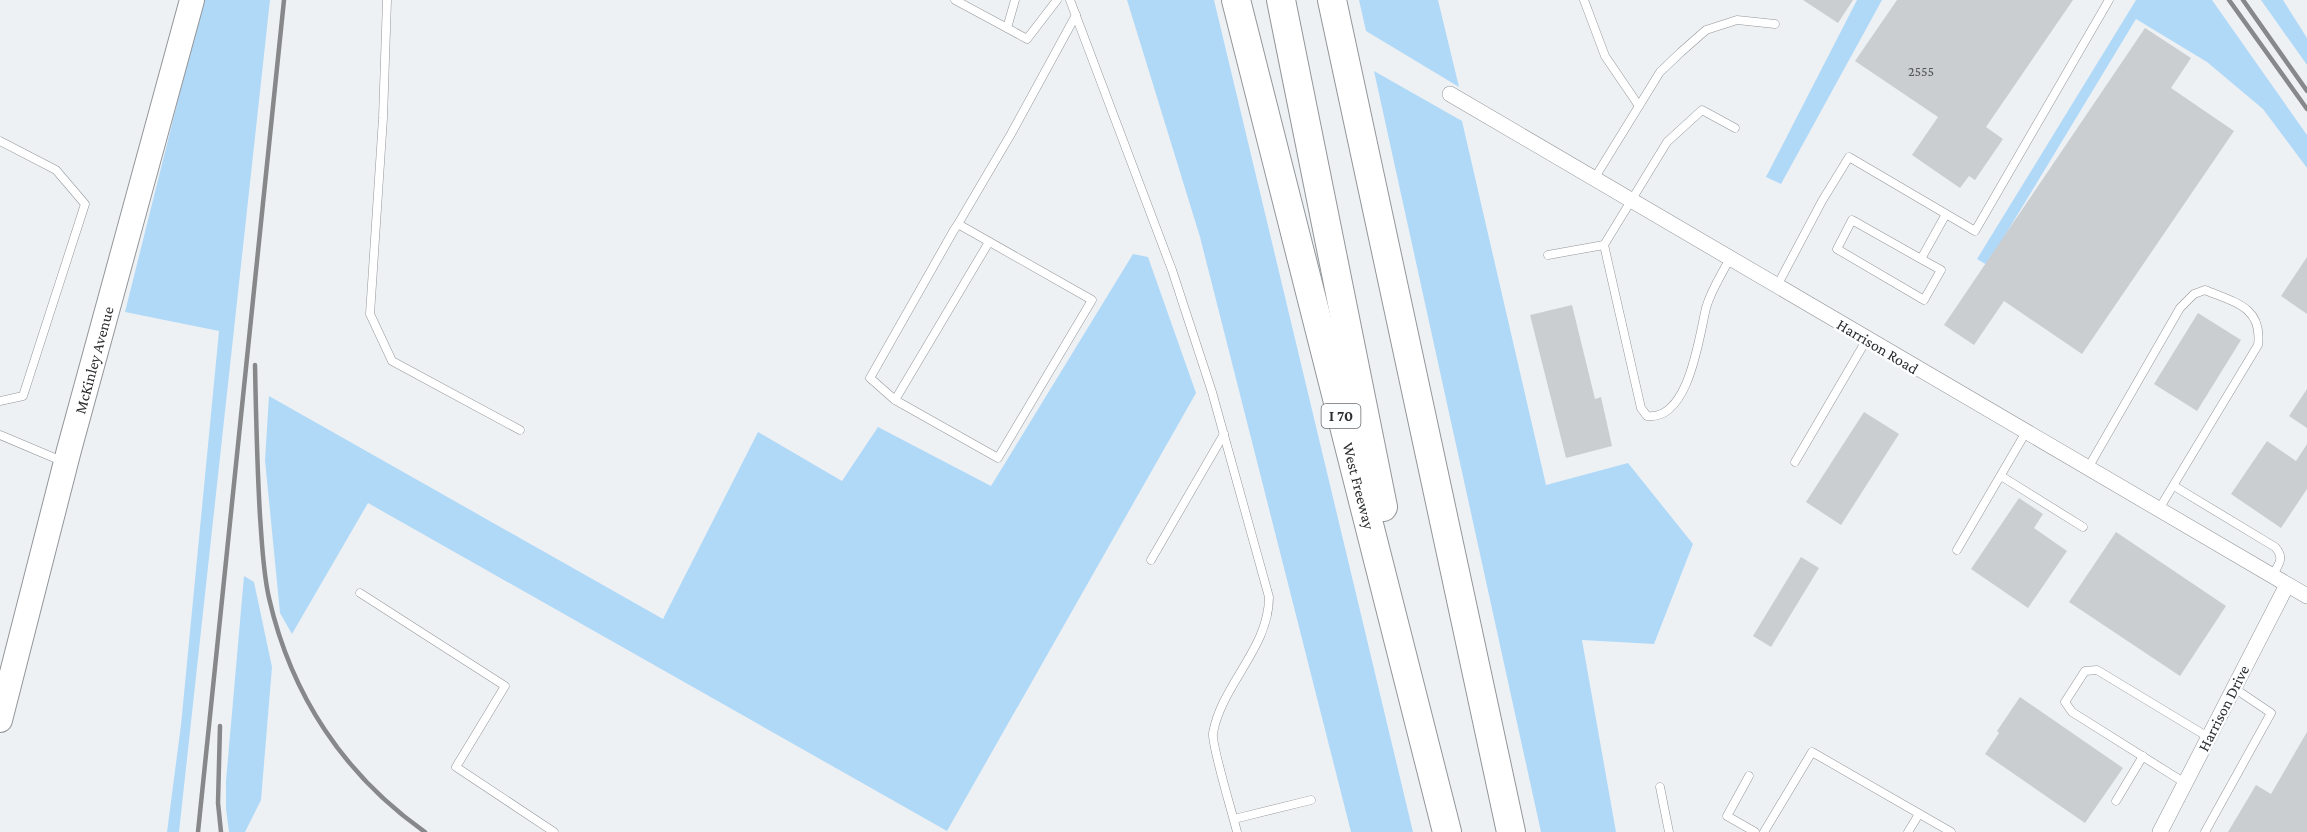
<svg xmlns="http://www.w3.org/2000/svg" width="2307" height="832" font-family="'Crimson Pro',serif">
<style>
.green{fill:#b0d9f8}
.building{fill:#cbced1}
.lines{fill:none;stroke-linecap:round;stroke-linejoin:round}
.service-casing{stroke:#939699;stroke-width:9}
.minor-casing{stroke:#939699;stroke-width:16}
.primary-casing{stroke:#939699;stroke-width:26}
.motorway-casing{stroke:#939699;stroke-width:30}
.service{stroke:#fff;stroke-width:8}
.minor{stroke:#fff;stroke-width:15}
.primary{stroke:#fff;stroke-width:24}
.motorway{stroke:#fff;stroke-width:28}
.rail{stroke:#86888a;stroke-width:4.5}
.labels{text-anchor:middle;stroke-width:5;stroke-linejoin:round;paint-order:stroke}
.number-label{font-size:14px;fill:#545658}
.shield{fill:#fdfeff;stroke:#6b6c6d;stroke-width:1.5}
.shield-label{font-size:15px;font-weight:bold;fill:#2d2e2f}
.street-label{font-size:16px;fill:#2d2e2f;stroke:#fdfeff}
</style>
<rect width="100%" height="100%" fill="#eef1f4"/>
<!-- green -->
<g class="green">
<polygon points="203,0 270,0 179,832 167,832 181,725 219,331 125,312"/>
<polygon points="1127,0 1214,0 1413,832 1351,832 1200,237"/>
<polygon points="1359,0 1438,0 1459,87 1366,31"/>
<polygon points="1857,0 1882,0 1781,184 1766,177"/>
<polygon points="2136,0 2212,0 2307,135 2307,168 2263,109 2207,62 2136,19 1987,265 1977,259"/>
<polygon points="2261,0 2283,0 2307,38 2307,65"/>
<polygon points="1374,71 1462,121 1546,485 1628,463 1693,544 1654,644 1582,640 1616,832 1541,832"/>
<polygon points="1133,254 1148,257 1196,393 947,831 368,503 292,634 280,613 265,460 269,396 663,619 758,432 842,481 878,427 991,486"/>
<polygon points="244,576 254,582 272,667 261,800 245,832 229,832 226,809 226,781"/>
</g>
<!-- building -->
<g class="building">
<polygon points="1803,0 1853,0 1838,23"/>
<polygon points="1897,0 2073,0 1986,127 2003,139 1975,180 1969,176 1960,188 1912,155 1938,117 1855,61"/>
<polygon points="2145,28 2191,58 2171,88 2234,131 2082,354 2004,301 1974,345 1944,325"/>
<polygon points="2307,257 2307,314 2281,296"/>
<polygon points="1572,305 1595,399 1601,397 1612,446 1566,458 1530,315"/>
<polygon points="2198,313 2241,340 2197,411 2154,384"/>
<polygon points="2307,389 2307,428 2289,416"/>
<polygon points="1864,412 1899,434 1841,525 1806,502"/>
<polygon points="2267,441 2296,461 2307,444 2307,489 2281,528 2231,494"/>
<polygon points="2019,498 2043,514 2034,528 2067,551 2028,608 1971,569"/>
<polygon points="2116,532 2226,606 2180,676 2069,602"/>
<polygon points="1801,557 1819,568 1771,647 1753,636"/>
<polygon points="2020,697 2123,768 2085,823 1985,754 1999,733 1997,731"/>
<polygon points="2307,732 2307,832 2228,832 2256,785 2271,794"/>
</g>
<g class="lines">
<defs>
<g id="service">
<polyline points="387,0 383,118 370,314 392,361 520,430"/>
<polyline points="955,0 1007,28 1015,0"/>
<path d="M1070 0 1172 270 1212 392 1269 597C1269 648 1222 684 1213 733 1211 744 1233 815 1237 832"/>
<polyline points="1584,0 1605,56 1639,106"/>
<polyline points="1007,28 1027,39 1057,0"/>
<polyline points="0,141 56,170 85,204 23,396 0,401"/>
<polyline points="1594,179 1660,72 1681,52 1706,30 1737,20 1775,24"/>
<polyline points="958,224 1092,300 998,458 895,400 870,378 954,230 958,224 1011,134 1076,15"/>
<polyline points="1548,255 1604,245"/>
<path d="M1730 258C1722 274 1711 290 1706 308 1699 337 1689 421 1647 416L1641 408 1604 245 1667 142 1702 110 1735 128"/>
<polyline points="1921,259 1941,270 1924,300 1837,249 1852,220 1921,259 1946,214"/>
<polyline points="1777,286 1822,201 1849,157 1975,231 2109,0"/>
<polyline points="895,400 989,242"/>
<polyline points="0,435 64,462"/>
<polyline points="1795,462 1867,339"/>
<path d="M2088 468 2180 308 2194 294 2205 290C2234 302 2263 307 2258 345L2159 509"/>
<polyline points="2001,476 2083,527"/>
<path d="M2174 486 2275 547C2285 558 2279 564 2272 576"/>
<polyline points="1957,550 2026,432"/>
<polyline points="1151,560 1224,434"/>
<polyline points="360,593 505,686 456,767 554,832"/>
<polyline points="1749,776 1727,816 1755,832"/>
<polyline points="2185,783 2072,712 2065,702 2085,671 2097,670 2208,737"/>
<polyline points="1660,787 1669,832"/>
<polyline points="2116,801 2143,756"/>
<polyline points="1234,819 1311,800"/>
<polyline points="1764,832 1812,752 1951,832"/>
<polyline points="1908,832 1919,814"/>
<polyline points="2205,832 2271,713 2234,688"/>
</g>
<g id="minor">
<polyline points="1450,94 2307,596"/>
<polyline points="2160,832 2287,585"/>
</g>
<g id="primary">
<path id="s1" d="M0 720 69 450 192 0"/>
</g>
<g id="motorway">
<path id="s2" d="M1236 0 1447 832"/>
<polyline points="1281,0 1383,507"/>
<polyline points="1332,0 1511,832"/>
</g>
</defs>
<!-- service casing -->
<use href="#service" class="service-casing"/>
<!-- minor casing -->
<use href="#minor" class="minor-casing"/>
<!-- primary casing -->
<use href="#primary" class="primary-casing"/>
<!-- motorway casing -->
<use href="#motorway" class="motorway-casing"/>
<!-- service -->
<use href="#service" class="service"/>
<!-- minor -->
<use href="#minor" class="minor"/>
<!-- primary -->
<use href="#primary" class="primary"/>
<!-- motorway -->
<use href="#motorway" class="motorway"/>
<!-- rail -->
<g class="rail">
<polyline points="2229,0 2307,109"/>
<polyline points="2243,0 2307,91"/>
<path d="M255 365C256 416 257 466 260 516 262 543 263 572 269 598 291 695 344 775 425 832"/>
<polyline points="220,726 218,803 221,832"/>
<polyline points="198,832 284,0"/>
</g>
</g>
<g class="labels">
<!-- number labels -->
<g class="number-label">
<text x="1921" y="76">2555</text>
</g>
<!-- shield labels -->
<rect class="shield" x="1321.5" y="404" width="39" height="24" rx="4.5"/>
<g class="shield-label">
<text x="1341" y="421">I 70</text>
</g>
<!-- street labels -->
<g class="street-label">
<text transform="translate(1878 346) rotate(31)" y="6">Harrison Road</text>
<text dy="6" stroke="none"><textPath href="#s1" startOffset="372">McKinley Avenue</textPath></text>
<text dy="6" stroke="none"><textPath href="#s2" startOffset="501">West Freeway</textPath></text>
<text transform="translate(2223 708) rotate(-63)" y="6">Harrison Drive</text>
</g>
</g>
</svg>
